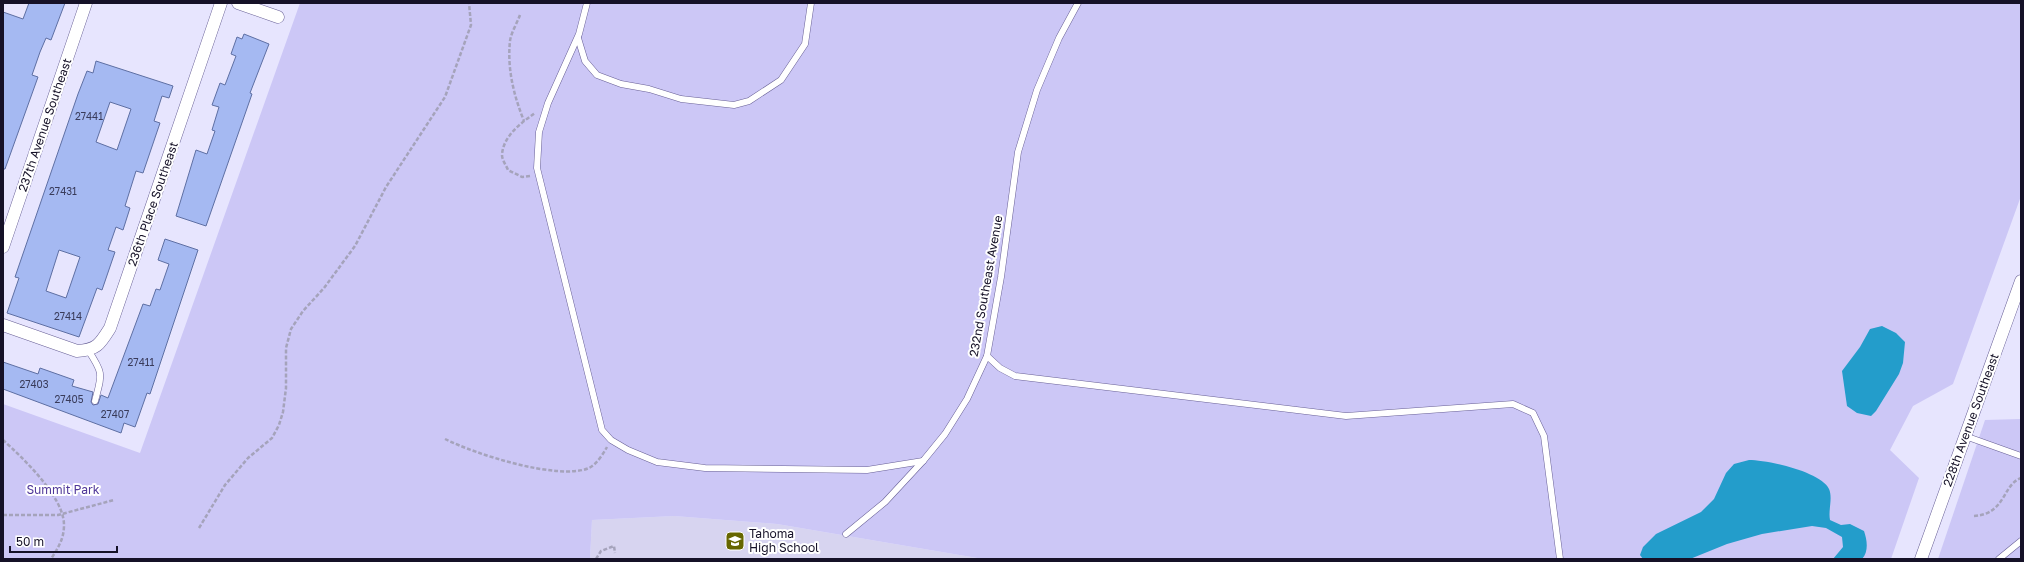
<svg xmlns="http://www.w3.org/2000/svg" width="2024" height="562" font-family="'Golos Text',sans-serif">
<style>
.built{fill:#d7d4f0}
.green{fill:#ccc7f6}
.water{fill:#239dcb}
.building{fill:#a5b9f2;stroke:#5e6fa3;fill-rule:evenodd}
.lines{fill:none;stroke-linecap:round;stroke-linejoin:round}
.lane-casing{stroke:#686096;stroke-width:7}
.street-casing{stroke:#686096;stroke-width:13}
.path{stroke:#a5a3bb;stroke-width:2.5;stroke-dasharray:4 2;stroke-linecap:butt}
.lane{stroke:#fff;stroke-width:6}
.street{stroke:#fff;stroke-width:12}
.labels{text-anchor:middle;stroke-width:4;stroke-linejoin:round;paint-order:stroke}
.number-label{font-size:10px;fill:#393b5a}
.street-label{font-size:12px;fill:#151127;stroke:#fff}
.park-label{font-size:12px;fill:#4f3798;stroke:#fff}
.poi-label{font-size:12px;fill:#151127;stroke:#fff;text-anchor:start}
</style>
<rect width="100%" height="100%" fill="#e7e5fe"/>
<!-- built -->
<polygon class="built" points="674,516 777,524 983,559 590,559 592,520"/>
<!-- green -->
<g class="green">
<polygon points="300,3 2021,3 2021,196 1953,384 1913,406 1890,450 1919,478 1891,559 983,559 777,524 674,516 592,520 590,559 3,559 3,404 140,453"/>
<polygon points="2021,419 2021,559 1938,559 1985,420"/>
</g>
<!-- water -->
<g class="water">
<polygon points="1882,326 1896,333 1905,342 1903,363 1899,374 1876,411 1871,416 1857,413 1847,406 1842,371 1860,347 1870,329"/>
<path d="M1749 460C1768 460 1821 472 1829 489 1833 498 1828 510 1830 520L1841 525 1850 524 1864 531C1867 540 1869 551 1862 559H1833L1843 547 1842 537 1826 528 1812 526 1762 534 1727 544 1690 559H1643L1640 555 1643 547 1656 534 1701 512 1714 499 1726 473 1734 464Z"/>
</g>
<!-- building -->
<g class="building">
<polygon points="29,3 65,3 51,40 46,38 40,52 32,75 38,77 5,169 3,169 3,12 23,19"/>
<polygon points="244,34 269,44 250,93 252,94 206,226 176,216 196,150 207,154 215,131 212,130 219,107 212,105 220,83 225,85 236,56 231,54 237,37 242,39"/>
<path d="M96 61 173 86 169 98 162 96 154 121 160 123 143 173 136 171 125 206 130 208 123 230 116 227 108 250 115 252 102 290 97 288 79 337 7 313 19 278 15 277 78 94 87 71 93 73ZM110 102 131 109 117 150 96 142ZM59 250 80 257 66 298 46 291Z"/>
<polygon points="165,239 198,250 150,394 147,393 135,427 124,423 121,433 3,389 3,362 38,374 40,368 74,380 72,386 93,392 91,402 93,405 98,404 101,395 108,398 143,304 150,306 156,289 160,290 169,264 158,260"/>
</g>
<g class="lines">
<defs>
<g id="lane">
<polyline points="587,3 579,34 548,103 539,132 537,168 602,430 611,440 628,450 657,462 705,468 867,470 923,461"/>
<polyline points="578,38 585,61 597,75 621,84 649,89 681,99 734,105 749,101 781,80 805,44 811,3"/>
<path d="M88 350C104 374 102 374 95 401"/>
<polyline points="987,356 1000,368 1015,376 1346,416 1513,404 1533,413 1544,436 1560,559"/>
<polyline points="1965,436 2021,456"/>
<polyline points="846,534 885,502 923,461 945,434 967,399 987,356 1001,277 1018,152 1037,90 1059,38 1078,3"/>
<polyline points="1999,559 2021,541"/>
</g>
<g id="street">
<polyline points="238,3 278,17"/>
<polyline points="3,247 86,3"/>
<path d="M3 325 77 351C97 350 100 344 110 328L221 3"/>
<polyline points="1921,559 2021,281"/>
</g>
</defs>
<!-- lane casing -->
<use href="#lane" class="lane-casing"/>
<!-- street casing -->
<use href="#street" class="street-casing"/>
<!-- path -->
<g class="path">
<path d="M520 15C517 23 511 33 510 41 507 69 514 96 524 121"/>
<path d="M530 176 522 177 508 170C506 165 502 160 502 155 503 136 521 123 535 113"/>
<path d="M445 439C475 454 558 481 589 468 597 464 603 454 607 447"/>
<path d="M3 440C23 458 64 497 64 525 64 539 58 548 51 559"/>
<polyline points="3,515 58,515 114,500"/>
<path d="M1974 516C2006 514 2002 485 2021 478"/>
<polyline points="199,528 225,485 248,458 272,438 279,425 283,412 286,388 286,348 291,329 303,311 324,288 355,246 386,187 445,97 471,25 469,3"/>
<polyline points="596,559 601,551 614,546 615,553"/>
</g>
<!-- lane -->
<use href="#lane" class="lane"/>
<!-- street -->
<use href="#street" class="street"/>
</g>
<!-- icons -->
<defs>
<symbol id="school-square" viewBox="-11 -11 22 22"><rect x="-9" y="-9" width="18" height="18" rx="4" fill="#660" stroke="#fff"/><path d="M0-5L7-2L0 1L-7-2ZM-4 1L0 2.5L4 1V4Q0 6-4 4Z" fill="#fff"/></symbol>
</defs>
<g fill-rule="evenodd">
<use href="#school-square" x="724" y="530" width="22" height="22"/>
</g>
<g class="labels">
<!-- number labels -->
<g class="number-label">
<text x="89" y="120">27441</text>
<text x="63" y="195">27431</text>
<text x="68" y="320">27414</text>
<text x="141" y="366">27411</text>
<text x="34" y="388">27403</text>
<text x="69" y="403">27405</text>
<text x="115" y="418">27407</text>
</g>
<!-- street labels -->
<g class="street-label">
<text transform="translate(45 125) rotate(-71)" y="4">237th Avenue Southeast</text>
<text transform="translate(153 204) rotate(-71)" y="4">236th Place Southeast</text>
<text transform="translate(986 286) rotate(-80)" y="4">232nd Southeast Avenue</text>
<text transform="translate(1971 420) rotate(-70)" y="4">228th Avenue Southeast</text>
</g>
<!-- park labels -->
<g class="park-label">
<text x="63" y="494">Summit Park</text>
</g>
<!-- poi labels -->
<g class="poi-label">
<text x="749" y="538">Tahoma<tspan x="749" dy="14">High School</tspan></text>
</g>
</g>
<!-- border -->
<rect width="2024" height="562" fill="none" stroke="#151127" stroke-width="8"/>
<!-- scale -->
<path d="M10 546v6h107v-6" fill="none" stroke="#151127" stroke-width="2"/>
<text x="16" y="546" font-size="12" fill="#151127" stroke="#ffffff" stroke-width="3" paint-order="stroke">50 m</text>
</svg>
